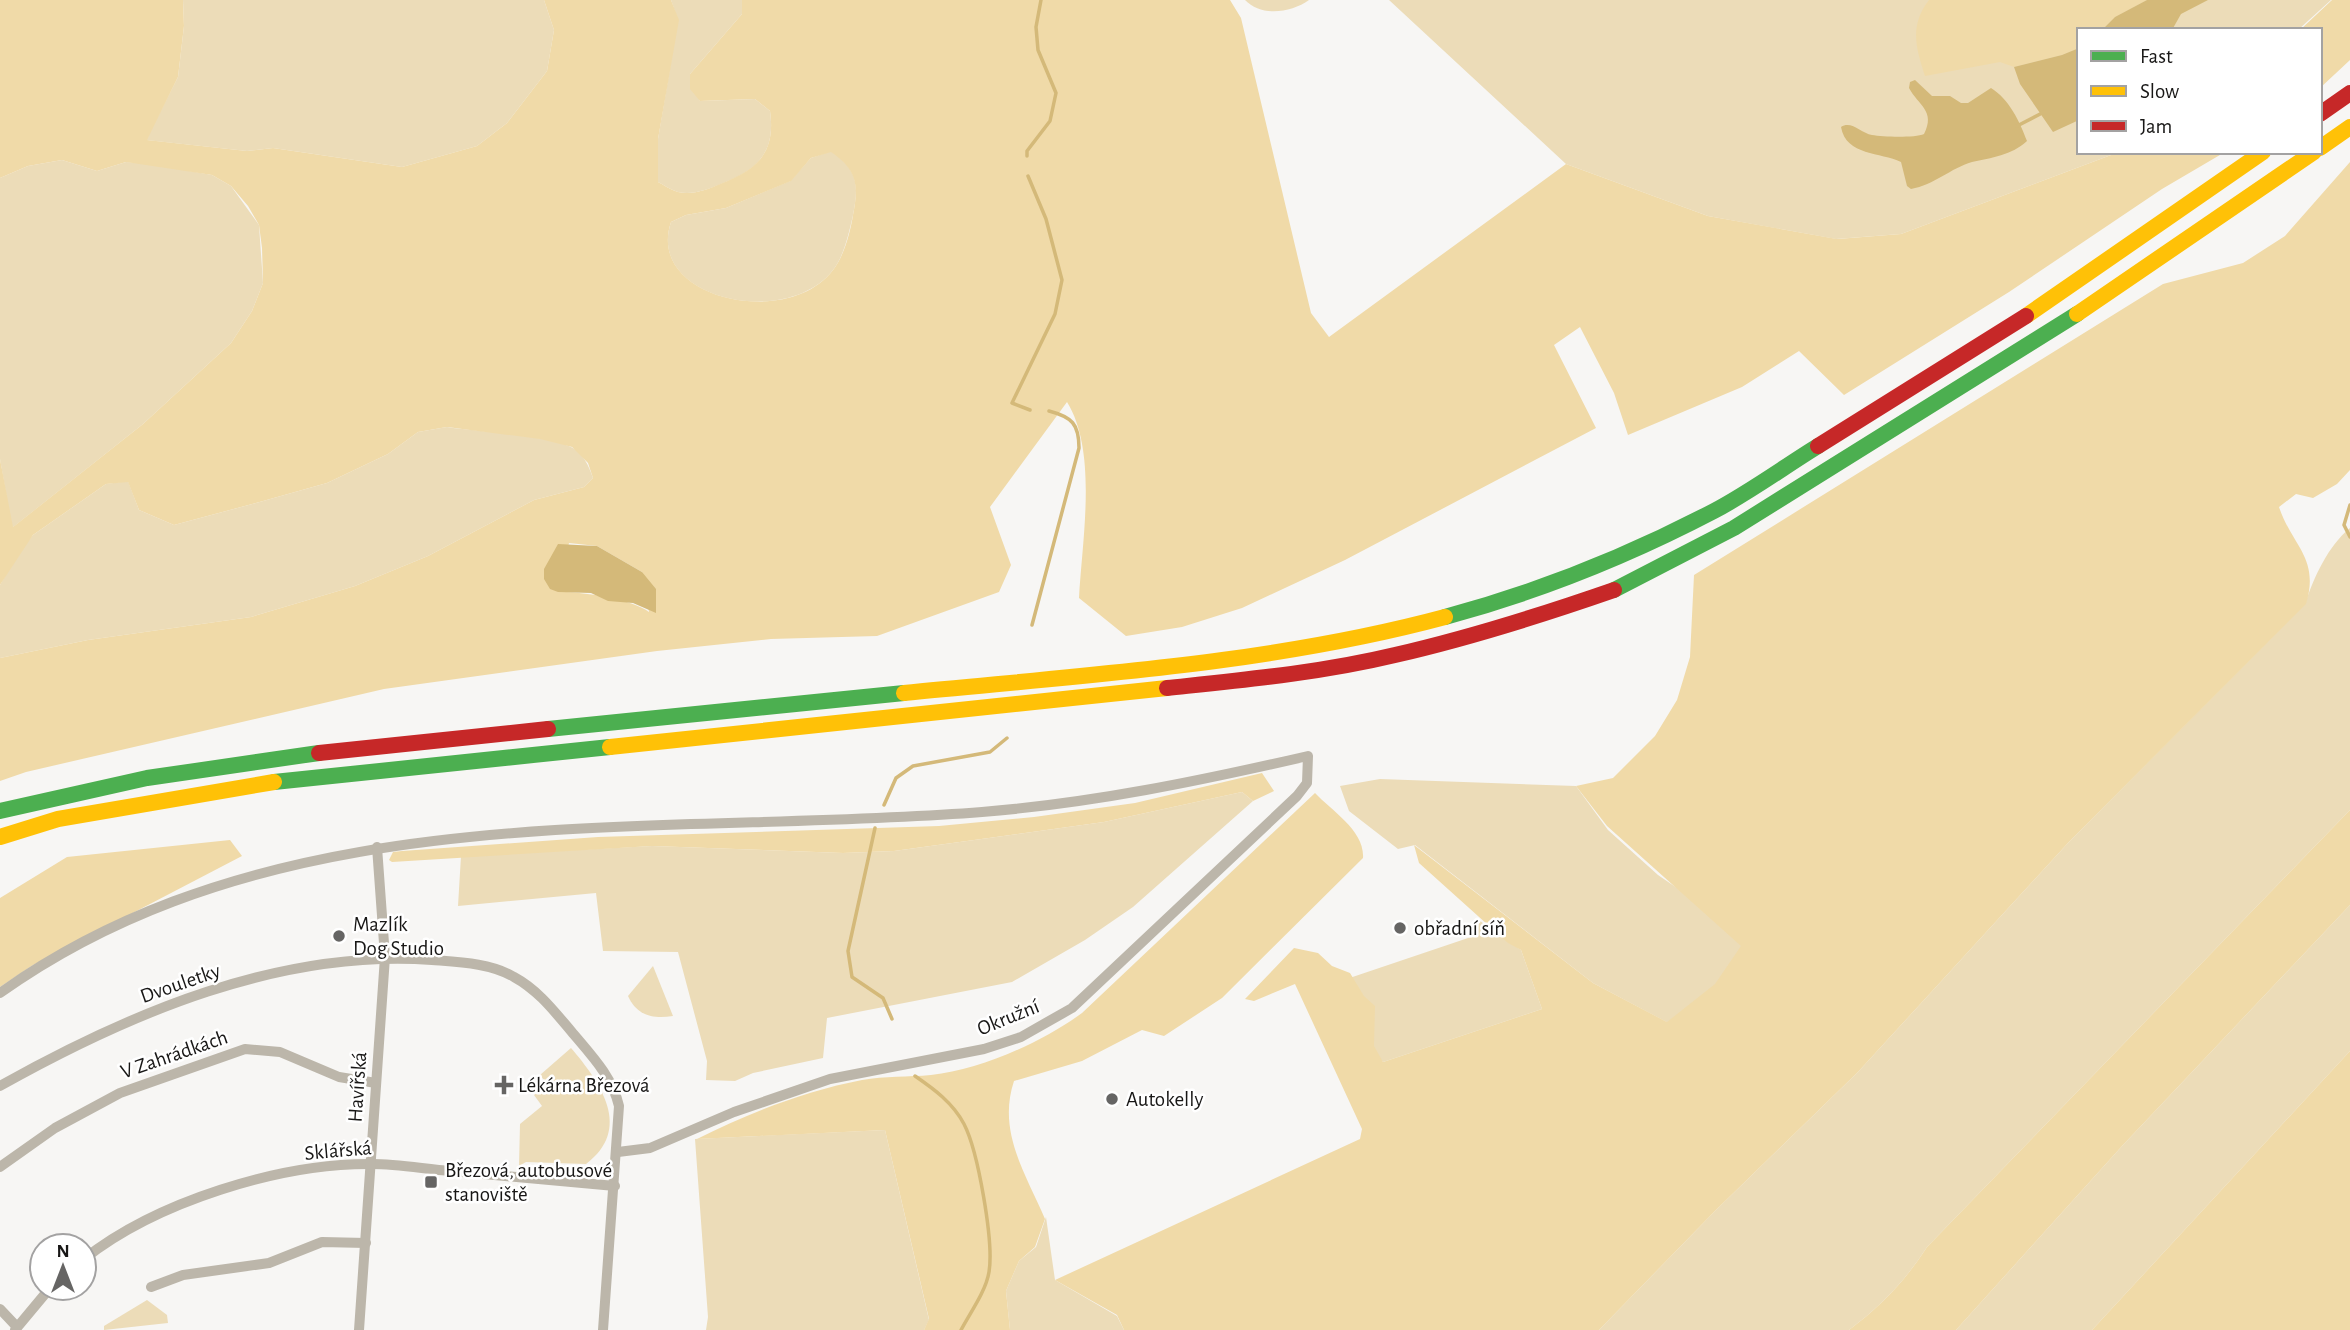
<svg xmlns="http://www.w3.org/2000/svg" width="2350" height="1330" font-family="'Alegreya Sans',sans-serif">
<style>
.green{fill:#ecdcb8}
.forest{fill:#f0daa8;fill-rule:evenodd}
.water{fill:#d4b979}
.lines{fill:none;stroke-linecap:round;stroke-linejoin:round}
.stream{stroke:#d4b979;stroke-width:3.5}
.street{stroke:#bcb6aa;stroke-width:10}
.fast{stroke:#4caf50;stroke-width:16}
.slow{stroke:#ffc107;stroke-width:16}
.jam{stroke:#c62828;stroke-width:16}
.poi-dot{fill:#666564;stroke:#fff;stroke-width:2.5}
.labels{text-anchor:middle;stroke-width:5;stroke-linejoin:round;paint-order:stroke}
.poi-label{font-size:21px;fill:#181716;stroke:#fff;text-anchor:start}
.street-label{font-size:21px;fill:#181716;stroke:#fff}
</style>
<rect width="100%" height="100%" fill="#f7f6f4"/>
<!-- green -->
<g class="green">
<polygon points="183,0 544,0 554,30 547,71 507,123 477,146 402,167 273,148 247,151 146,140 178,77 184,26"/>
<path d="M671 0H742V14L690 74 700 101 755 99 770 111C776 153 757 170 721 184 706 190 693 195 678 192 671 190 664 185 658 182V139L678 20Z"/>
<path d="M1245 0H1309C1291 13 1261 17 1245 0Z"/>
<polygon points="1389,0 2331,0 2298,30 2079,30 2079,152 2119,152 1901,234 1836,239 1708,216 1566,164"/>
<path d="M831 151C858 170 859 184 853 215 849 233 844 256 833 270 787 330 645 299 671 222L686 215 726 208 790 181 811 158Z"/>
<polygon points="62,160 97,171 126,162 145,163 212,175 231,186 259,225 263,283 252,311 231,343 143,424 12,528 0,459 0,178 28,166"/>
<path d="M447 427C478 432 545 434 571 447 583 453 589 466 593 478L584 487 534 500 428 556 355 586 251 617 88 640 0 658V585L19 552 33 535 106 484 128 481 139 510 174 525 256 503 327 483 388 454 418 432Z"/>
<path d="M2350 528V810L1927 1247C1905 1281 1881 1306 1849 1330H1599L1716 1210 1858 1072 2068 843 2305 604C2314 577 2328 546 2350 528Z"/>
<polygon points="1380,779 1576,786 1608,830 1658,875 1715,914 1742,946 1760,987 1676,1027 1593,983 1415,845 1398,849 1349,811 1340,786"/>
<polygon points="1242,792 1253,801 1133,907 1085,940 1012,982 827,1018 823,1058 753,1073 735,1081 706,1080 707,1061 678,952 603,951 596,893 458,906 461,856 652,846 843,853 894,851 1104,822"/>
<polygon points="2350,905 2350,1051 2092,1330 1956,1330 2123,1145"/>
<polygon points="1480,921 1521,950 1542,1009 1383,1062 1314,990 1474,936"/>
<path d="M653 966 673 1016C653 1019 637 1016 628 996Z"/>
<path d="M571 1048C601 1083 633 1129 586 1164L526 1162 519 1166 520 1124 542 1106 534 1095 548 1085 540 1075Z"/>
<polygon points="885,1130 929,1320 924,1330 706,1330 708,1317 695,1139"/>
<polygon points="1046,1217 1055,1280 1117,1316 1124,1330 1010,1330 1006,1291 1019,1261 1036,1247"/>
<polygon points="147,1300 167,1315 168,1323 104,1330 104,1326"/>
</g>
<!-- forest -->
<g class="forest">
<path d="M0 0H183L184 26 178 77 147 140 247 151 273 148 402 167 477 146 507 123 547 71 554 30 544 0H671L679 20 658 139V182C664 185 671 190 678 192 693 195 706 190 720 184 757 170 776 153 770 111L755 99 700 101 690 89V74L742 14V0H1230L1241 18 1311 313 1329 337 1566 164 1708 216 1837 239 1901 234 2119 152H2225L2162 189 2009 292 1844 395 1799 351 1742 387 1628 435 1614 393 1580 327 1554 345 1596 428 1345 560 1242 608 1182 627 1126 636 1079 598C1082 540 1098 452 1067 402L990 507 1011 565 999 592 877 636 771 639 657 651 384 689 26 772 0 781V658L88 640 251 617 355 586 428 556 534 500 584 487 593 478 588 463 572 447 540 439 447 427 418 432 388 454 327 483 256 503 174 525 139 510 128 482 106 484 33 535 0 585V459L13 527 143 424 231 343 252 311 263 283 262 248 259 225 248 206 231 186 212 175 126 162 97 171 62 160 28 166 0 178ZM831 152C857 170 859 184 853 215 850 233 844 256 833 270 788 330 645 299 671 222L686 215 726 208 791 181 811 158ZM569 543 597 546 642 572 649 612C633 599 579 591 558 592Z"/>
<path d="M1929 0H2147L2115 17 2102 30H2079V48L2062 55 2014 67 2000 62 1925 76C1916 48 1909 26 1929 0Z"/>
<polygon points="2332,0 2350,0 2350,60 2320,88 2320,30 2300,30"/>
<path d="M2350 162V470L2337 484 2313 498 2296 494 2279 507C2292 546 2320 558 2306 604L2068 843 1858 1072 1716 1210 1599 1330H1124L1117 1315 1055 1280 1360 1139 1362 1129 1295 984 1254 1001 1245 999 1294 948 1318 953 1332 966 1350 973 1364 996 1375 1006 1374 1046 1383 1062 1542 1009 1521 950 1508 943 1419 863 1414 845 1593 983 1667 1022 1715 984 1741 946 1607 826 1576 786 1613 778 1655 736 1677 700 1690 657 1694 575 2163 284 2243 263 2285 236Z"/>
<polygon points="1262,773 1274,791 1253,801 1242,792 1104,822 894,851 843,853 652,846 392,862 389,860 393,852 402,851 598,837 939,826 1034,817 1135,803"/>
<path d="M1315 793C1332 811 1365 831 1363 858L1222 998 1164 1036 1142 1030 1082 1061 1014 1081C997 1132 1026 1174 1045 1219L1035 1247 1019 1261 1006 1291 1010 1330H924L929 1319 885 1130 697 1139C749 1113 805 1091 862 1080 885 1076 908 1077 931 1075 981 1070 1042 1042 1082 1013Z"/>
<path d="M2350 810V905L2123 1145 1956 1330H1849C1881 1306 1905 1281 1927 1247Z"/>
<polygon points="230,840 242,856 33,965 0,987 0,898 67,857"/>
<polygon points="2350,1051 2350,1330 2092,1330"/>
</g>
<!-- water -->
<g class="water">
<polygon points="2147,0 2208,0 2181,14 2172,30 2102,30 2115,17"/>
<polygon points="2079,48 2079,120 2053,132 2020,84 2014,67 2062,55"/>
<path d="M1915 80 1932 96H1950L1961 103H1968L1991 88C2009 99 2020 122 2027 141 2012 155 1991 158 1972 162 1951 168 1934 185 1911 189L1907 186 1901 162C1881 152 1846 156 1841 127 1851 120 1861 133 1872 135 1883 137 1915 138 1924 134 1936 111 1918 105 1909 88L1910 82Z"/>
<polygon points="558,544 597,546 642,572 656,589 656,613 633,603 608,601 591,593 558,592 550,589 544,579 544,569"/>
</g>
<g class="lines">
<!-- stream -->
<g class="stream">
<polyline points="2017,126 2044,112"/>
<polyline points="1027,156 1027,151 1050,121 1056,93 1038,50 1036,27 1041,0"/>
<polyline points="1028,176 1046,219 1062,280 1055,314 1012,403 1030,410"/>
<polyline points="2350,505 2344,525 2350,537"/>
<path d="M1032 625 1079 448C1079 424 1072 417 1049 411"/>
<polyline points="884,805 896,778 913,766 990,752 1007,738"/>
<polyline points="875,828 848,951 852,977 883,998 892,1019"/>
<path d="M915 1076C934 1089 953 1103 964 1124 978 1151 994 1242 989 1272 986 1291 970 1313 961 1330"/>
</g>
<!-- street -->
<g class="street">
<path d="M0 993C284 791 654 838 982 812 1093 803 1199 781 1308 756L1307 783 1297 796 1072 1008 1021 1037 984 1049 830 1079 734 1112 650 1148 618 1152"/>
<path d="M0 1086C130 1013 280 949 432 960 458 962 491 963 514 977 538 990 554 1011 571 1031 591 1055 612 1076 619 1106L603 1330"/>
<polyline points="0,1167 55,1128 120,1093 245,1049 280,1052 339,1077 376,1083"/>
<path d="M84 1259C156 1202 280 1163 372 1164 398 1164 425 1169 451 1171 506 1176 560 1181 615 1186"/>
<polyline points="151,1287 183,1275 269,1263 322,1242 366,1243"/>
<polyline points="0,1309 17,1327"/>
<polyline points="15,1330 50,1288"/>
<polyline points="359,1330 385,957 377,847"/>
</g>
<!-- fast -->
<g class="fast">
<polyline points="1614,590 1734,528 2077,314"/>
<path d="M1445 617C1538 592 1628 556 1714 511 1750 492 1784 467 1818 446"/>
<polyline points="548,729 904,693"/>
<polyline points="274,782 610,747"/>
<polyline points="0,811 147,778 319,753"/>
</g>
<!-- slow -->
<g class="slow">
<polyline points="2320,148 2350,127"/>
<polyline points="2077,314 2314,152"/>
<polyline points="2026,316 2263,152"/>
<path d="M904 693C1084 675 1270 664 1445 617"/>
<polyline points="610,747 1167,688"/>
<polyline points="0,837 58,819 274,782"/>
</g>
<!-- jam -->
<g class="jam">
<polyline points="2320,114 2350,93"/>
<polyline points="1818,446 2026,316"/>
<path d="M1167 688C1243 680 1320 673 1395 655 1469 638 1542 615 1614 590"/>
<polyline points="319,753 548,729"/>
</g>
</g>
<!-- markers -->
<g class="poi-dot">
<circle cx="1400" cy="928" r="7"/>
<circle cx="339" cy="936" r="7"/>
<path d="M500.5 1074.5h7v7h7v7h-7v7h-7v-7h-7v-7h7z"/>
<circle cx="1112" cy="1099" r="7"/>
<rect x="424" y="1175" width="14" height="14" rx="3.5"/>
</g>
<g class="labels">
<!-- poi labels -->
<g class="poi-label">
<text x="353" y="931">Mazlík<tspan x="353" dy="24">Dog Studio</tspan></text>
<text x="1414" y="935">obřadní síň</text>
<text x="518" y="1092">Lékárna Březová</text>
<text x="1126" y="1106">Autokelly</text>
<text x="445" y="1177">Březová, autobusové<tspan x="445" dy="24">stanoviště</tspan></text>
</g>
<!-- street labels -->
<g class="street-label">
<text transform="translate(180 983) rotate(-19)" y="7">Dvouletky</text>
<text transform="translate(1008 1017) rotate(-22)" y="7">Okružní</text>
<text transform="translate(174 1054) rotate(-19)" y="7">V Zahrádkách</text>
<text transform="translate(357 1087) rotate(-86)" y="7">Havířská</text>
<text transform="translate(338 1150) rotate(-5)" y="7">Sklářská</text>
</g>
</g>
<!-- legend -->
<rect x="2077" y="28" width="245" height="126" fill="#ffffff" stroke="#a3a2a2" stroke-width="2"/>
<rect x="2091" y="51" width="35" height="10" fill="#4caf50" stroke="#a3a2a2" stroke-width="2"/>
<text x="2140" y="63" font-size="21" fill="#181716">Fast</text>
<rect x="2091" y="86" width="35" height="10" fill="#ffc107" stroke="#a3a2a2" stroke-width="2"/>
<text x="2140" y="98" font-size="21" fill="#181716">Slow</text>
<rect x="2091" y="121" width="35" height="10" fill="#c62828" stroke="#a3a2a2" stroke-width="2"/>
<text x="2140" y="133" font-size="21" fill="#181716">Jam</text>
<!-- north arrow -->
<g transform="translate(63 1267)"><circle r="33" fill="#ffffff" stroke="#a3a2a2" stroke-width="2"/>
<path d="M0-5L12 26L0 18L-12 26Z" fill="#666564"/>
<text y="-10" font-size="19" font-weight="bold" text-anchor="middle" fill="#181716">N</text>
</g>
</svg>
